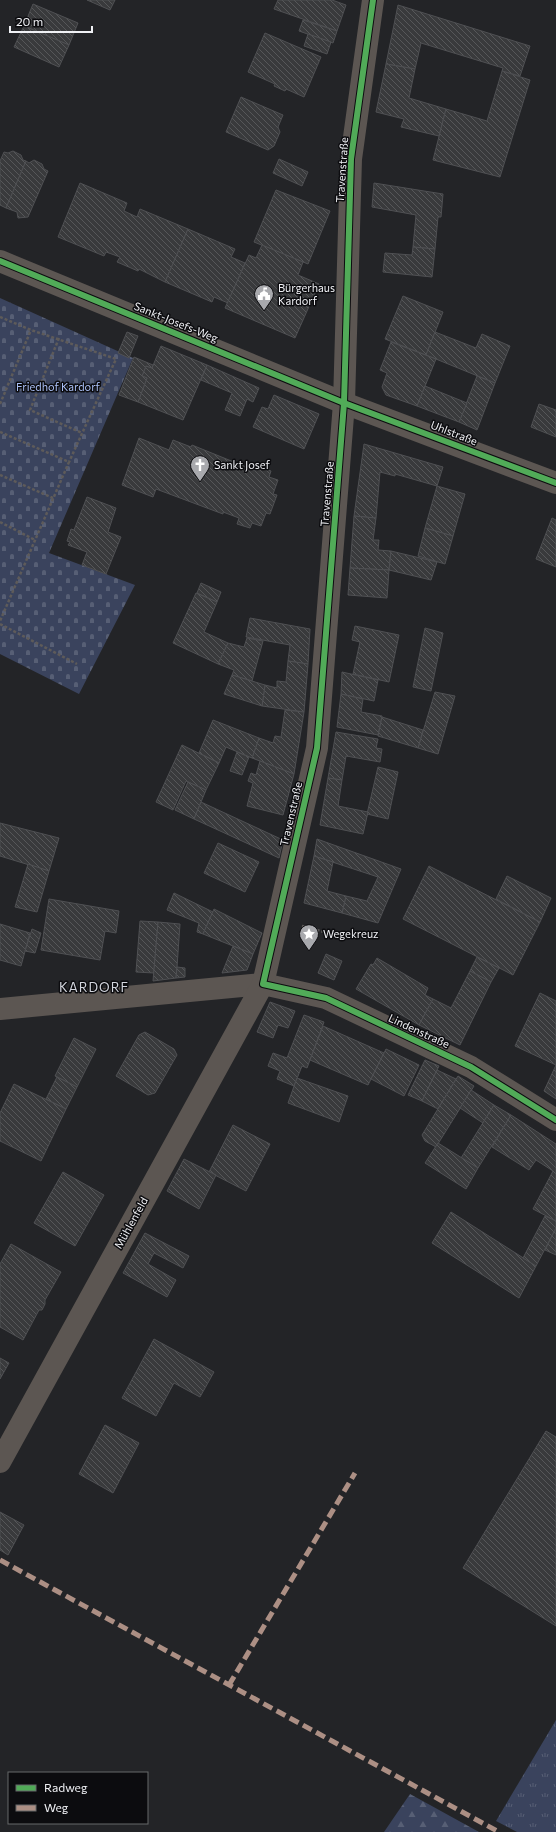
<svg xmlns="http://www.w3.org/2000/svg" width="556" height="1832" font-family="Commissioner,sans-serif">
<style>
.grass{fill:url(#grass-tufts)}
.forest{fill:url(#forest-firs)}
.cemetery{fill:url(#cemetery-stones)}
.building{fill:url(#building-back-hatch);stroke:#4f5053}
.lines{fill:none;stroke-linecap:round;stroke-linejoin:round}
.path{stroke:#5e5b5a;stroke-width:2.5;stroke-dasharray:3 2;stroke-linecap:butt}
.minor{stroke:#5c5652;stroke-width:22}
.quiet{stroke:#ac8f84;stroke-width:5;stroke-dasharray:10 5;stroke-linecap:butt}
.cycleway-casing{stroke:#0c0c0f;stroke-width:8}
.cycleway{stroke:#51ab58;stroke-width:6}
.labels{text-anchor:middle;stroke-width:3;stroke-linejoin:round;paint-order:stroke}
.street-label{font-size:11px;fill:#f0f1f5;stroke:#0c0c0f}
.poi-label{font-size:11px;fill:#f0f1f5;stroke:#0c0c0f;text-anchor:start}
.park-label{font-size:11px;fill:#abc0f6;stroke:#0c0c0f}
.quarter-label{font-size:13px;letter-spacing:1px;fill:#d2d5dd;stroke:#0c0c0f}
</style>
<defs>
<pattern id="grass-tufts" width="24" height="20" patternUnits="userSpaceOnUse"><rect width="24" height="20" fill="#3a435d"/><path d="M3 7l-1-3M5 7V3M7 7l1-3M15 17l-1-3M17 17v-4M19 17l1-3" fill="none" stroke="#575f75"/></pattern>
<pattern id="forest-firs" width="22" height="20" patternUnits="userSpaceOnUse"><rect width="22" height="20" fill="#3a435d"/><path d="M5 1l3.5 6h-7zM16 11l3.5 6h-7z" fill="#575f75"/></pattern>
<pattern id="cemetery-stones" width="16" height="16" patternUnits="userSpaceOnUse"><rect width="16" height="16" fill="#3a435d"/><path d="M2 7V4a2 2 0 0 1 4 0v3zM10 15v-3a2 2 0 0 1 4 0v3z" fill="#575f75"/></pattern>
<pattern id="building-back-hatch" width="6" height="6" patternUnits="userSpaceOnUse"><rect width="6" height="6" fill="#393a3c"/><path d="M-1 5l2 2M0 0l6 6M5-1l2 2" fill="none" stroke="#565759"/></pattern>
</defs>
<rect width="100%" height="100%" fill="#232427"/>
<!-- grass -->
<polygon class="grass" points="556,1720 556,1832 517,1832 496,1821"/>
<!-- forest -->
<polygon class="forest" points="410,1794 479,1832 384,1832"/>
<!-- cemetery -->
<polygon class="cemetery" points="0,298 133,358 49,553 135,585 79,694 0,654"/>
<!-- building -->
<g class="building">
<polygon points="87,0 115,0 110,10"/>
<polygon points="278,0 332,0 346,5 337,31 274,9"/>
<polygon points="33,4 78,23 69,45 24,26"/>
<polygon points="398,5 530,46 520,76 502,71 503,68 421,43 415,69 386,64"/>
<polygon points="303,20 337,31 333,43 299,31"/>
<polygon points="24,26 69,45 59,67 14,47"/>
<polygon points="265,33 321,57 304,97 286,89 285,91 274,86 275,84 248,72"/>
<polygon points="308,34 331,42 327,54 304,46"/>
<polygon points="386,64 415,69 409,98 446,109 439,136 401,127 404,119 376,112"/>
<polygon points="502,71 530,80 500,177 433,160 446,109 487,121"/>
<polygon points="241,97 283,115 278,127 280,132 274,146 268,150 226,132"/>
<polygon points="13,151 21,155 23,160 26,161 6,208 0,205 0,161 4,152 8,153"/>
<polygon points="279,159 308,172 302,186 273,173"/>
<polygon points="34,160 42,164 44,169 48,171 28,217 18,218 17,212 6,208 26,161 29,163"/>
<polygon points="80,183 127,203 124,211 137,217 140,209 188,229 165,282 139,269 138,271 117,262 120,257 106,252 104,256 58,237"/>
<polygon points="374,183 443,194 441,217 438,217 435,249 413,247 416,215 372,207"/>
<polygon points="276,190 330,211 308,264 254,242"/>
<polygon points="188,229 235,249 231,257 245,263 228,303 214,297 212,302 165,282"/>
<polygon points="262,245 303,262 298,275 319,284 295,338 225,308 249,255 256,258"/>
<polygon points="413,247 435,249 432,277 383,272 385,253 412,255"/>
<polygon points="403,296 443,312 426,355 385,339"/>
<polygon points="127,332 138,336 129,358 118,353"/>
<polygon points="435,332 476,348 482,334 510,346 495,383 426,355"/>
<polygon points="391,342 436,359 417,406 386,395 382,387 387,373 380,370"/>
<polygon points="161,346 207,365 183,420 138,402 147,378 142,376 146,366 152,368"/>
<polygon points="134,357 153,365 152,368 146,366 142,376 147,378 138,402 119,395"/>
<polygon points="207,365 259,388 253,402 247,399 240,416 225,410 232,393 201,380"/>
<polygon points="477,376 495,383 477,430 459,422"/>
<polygon points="425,386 467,403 459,422 417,406"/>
<polygon points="274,395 319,414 304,449 253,427 262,407 268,409"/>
<polygon points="539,404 556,410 556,437 531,427"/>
<polygon points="139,438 169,450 173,440 191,447 192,445 256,471 258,466 271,471 269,477 278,480 273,494 277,495 270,514 266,513 261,526 252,523 250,528 237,524 239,518 223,512 223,514 156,489 153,497 122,485"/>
<polygon points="364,444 443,467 437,486 395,474 395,476 380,472 376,518 354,516"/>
<polygon points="437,486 465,494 453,536 425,528"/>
<polygon points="87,497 116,508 108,532 121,537 106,574 82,565 87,552 68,545 70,542 67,541 71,529 74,530"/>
<polygon points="354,516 376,518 373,540 379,540 378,550 391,551 389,570 350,568"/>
<polygon points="552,518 556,520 556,567 536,559"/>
<polygon points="425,528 453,536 445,564 418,556"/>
<polygon points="391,551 437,562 431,580 389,570"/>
<polygon points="350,568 389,570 387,598 348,595"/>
<polygon points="201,583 221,592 217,602 197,593"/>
<polygon points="196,593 217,602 204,632 228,643 218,664 173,643"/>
<polygon points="250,618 310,629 308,664 288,661 290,645 246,637"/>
<polygon points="355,626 399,635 389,682 353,674 360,642 352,640"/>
<polygon points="425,628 443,633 431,691 413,687"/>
<polygon points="247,638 263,641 252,681 232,675 234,670 218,664 228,643 244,647"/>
<polygon points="288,661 308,664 304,712 262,706 265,685 277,688 277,681 286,682"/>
<polygon points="342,672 378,680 374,701 341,694"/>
<polygon points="232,675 265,685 262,706 224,694"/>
<polygon points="435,692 455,696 438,754 418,748"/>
<polygon points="341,694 363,699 361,712 382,716 378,735 337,727"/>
<polygon points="285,710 304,712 294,774 252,758 259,738 273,743 275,736 281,737"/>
<polygon points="382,717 423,730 418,748 378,736"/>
<polygon points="213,720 259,738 252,758 226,747 219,763 199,753"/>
<polygon points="336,732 378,739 376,748 382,749 380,762 346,756 342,780 328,778"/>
<polygon points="182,745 219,763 206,790 186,781 173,810 156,802"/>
<polygon points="237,752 249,757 242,775 230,771"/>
<polygon points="260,761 294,774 283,815 247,806 253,783 248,781 251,773 256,775"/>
<polygon points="378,767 398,772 388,819 367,814"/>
<polygon points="328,778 342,780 338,806 368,812 363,834 320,825"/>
<polygon points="188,782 206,790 194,819 175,810"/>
<polygon points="201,802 283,840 279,858 194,819"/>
<polygon points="0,823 59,838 49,871 0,856"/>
<polygon points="317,839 401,869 378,923 342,913 346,896 367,901 378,877 314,856"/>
<polygon points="218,843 259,862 245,892 204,873"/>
<polygon points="314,856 333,862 327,891 346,896 342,913 304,903"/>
<polygon points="28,864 49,871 37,912 15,907"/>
<polygon points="429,866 540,922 513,975 403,919"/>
<polygon points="507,876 551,898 540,922 496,899"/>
<polygon points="174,893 213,912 203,934 197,932 199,923 167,910"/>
<polygon points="49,899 119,911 116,933 105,931 100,960 41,950"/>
<polygon points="214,909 262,933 253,954 203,934"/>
<polygon points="140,921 158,922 154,973 136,972"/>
<polygon points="158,922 180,924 177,967 176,978 153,981"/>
<polygon points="0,924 30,933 21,966 0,960"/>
<polygon points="32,929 41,933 35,953 25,951"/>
<polygon points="233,946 253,954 247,970 222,973"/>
<polygon points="326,954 342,961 334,980 318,973"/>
<polygon points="477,957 499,968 491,982 470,971"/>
<polygon points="377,958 428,988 425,995 433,999 419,1025 356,989 371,964 373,965"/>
<polygon points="177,967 185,968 185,977 176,978"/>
<polygon points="470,971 491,982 460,1045 419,1025 433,999 451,1008"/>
<polygon points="540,993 556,1001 556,1065 515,1046"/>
<polygon points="270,1002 295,1011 288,1028 278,1025 273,1038 257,1032"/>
<polygon points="304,1015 324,1022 307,1068 302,1066 294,1086 277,1079 280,1071 268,1066 273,1053 287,1058"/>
<polygon points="323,1026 384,1053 368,1085 310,1060"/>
<polygon points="145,1032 174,1049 177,1055 155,1093 148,1095 116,1076 139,1035"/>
<polygon points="74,1038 96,1049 77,1087 55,1076"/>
<polygon points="386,1049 419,1065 404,1096 371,1079"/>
<polygon points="425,1060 439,1066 422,1101 408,1095"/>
<polygon points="556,1065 556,1099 544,1091"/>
<polygon points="437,1070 456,1079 438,1109 422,1101"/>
<polygon points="458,1076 474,1086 436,1147 425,1141 422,1135"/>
<polygon points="57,1077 77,1087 66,1109 46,1099"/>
<polygon points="297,1078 348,1096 339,1122 288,1103"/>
<polygon points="14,1084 66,1109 41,1161 0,1141 0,1113"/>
<polygon points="471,1090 494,1105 483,1123 460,1108"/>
<polygon points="494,1105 511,1115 478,1168 461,1158"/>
<polygon points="511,1115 556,1144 556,1221 533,1209 553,1171 536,1160 529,1170 492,1147"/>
<polygon points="233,1125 270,1144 246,1191 209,1172"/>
<polygon points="438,1143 478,1168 466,1189 425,1163"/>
<polygon points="184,1159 216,1175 199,1209 167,1191"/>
<polygon points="63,1172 104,1195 75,1246 34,1223"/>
<polygon points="451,1212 536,1266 519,1298 432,1243"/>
<polygon points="545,1216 556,1221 556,1228 536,1266 523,1258"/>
<polygon points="556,1228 556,1255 545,1250"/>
<polygon points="145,1233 189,1256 183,1268 154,1253 148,1264 176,1280 167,1297 123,1273"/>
<polygon points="11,1244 61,1272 45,1300 45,1304 42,1310 39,1310 23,1340 0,1327 0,1264"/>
<polygon points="154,1339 214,1372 200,1397 174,1383 156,1416 122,1398"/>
<polygon points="0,1358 9,1363 0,1379"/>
<polygon points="105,1425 139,1443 113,1493 79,1474"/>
<polygon points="546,1431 556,1437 556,1626 463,1568"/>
<polygon points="0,1512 24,1525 8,1555 0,1550"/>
</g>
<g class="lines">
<!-- path -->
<g class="path">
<polyline points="0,317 31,330 116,359 69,462"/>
<polyline points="59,338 30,410 82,433"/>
<polyline points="0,404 31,330"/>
<polyline points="0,432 69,462 0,621"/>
<polyline points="0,475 53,498"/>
<polyline points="0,522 35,540"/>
<polyline points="0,624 77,664"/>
<polyline points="302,926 328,933"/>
</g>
<!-- minor -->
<g class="minor">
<polyline points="0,261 344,403 556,483"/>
<polyline points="0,1009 263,984 326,998 471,1067 556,1120"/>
<polyline points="0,1462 263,984 317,748 344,403 351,159 373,0"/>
</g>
<!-- quiet -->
<g class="quiet">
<polyline points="0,1560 499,1832"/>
<polyline points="229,1685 355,1473"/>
</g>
<defs>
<g id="cycleway">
<polyline points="373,0 351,159 344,403 317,748 263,984 326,998 471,1067 556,1120"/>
<polyline points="0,261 344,403 556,483"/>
</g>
</defs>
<!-- cycleway casing -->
<use href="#cycleway" class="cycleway-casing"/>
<!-- cycleway -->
<use href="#cycleway" class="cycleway"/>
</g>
<!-- icons -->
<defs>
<symbol id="civic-pin" viewBox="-11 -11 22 30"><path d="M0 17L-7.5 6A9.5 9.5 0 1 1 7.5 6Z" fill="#a8a9ad" stroke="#0c0c0f"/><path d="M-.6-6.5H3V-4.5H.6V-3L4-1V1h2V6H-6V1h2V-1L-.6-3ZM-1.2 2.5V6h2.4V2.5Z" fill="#fff"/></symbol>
<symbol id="church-pin" viewBox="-11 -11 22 30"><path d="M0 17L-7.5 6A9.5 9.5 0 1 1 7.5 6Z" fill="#a8a9ad" stroke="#0c0c0f"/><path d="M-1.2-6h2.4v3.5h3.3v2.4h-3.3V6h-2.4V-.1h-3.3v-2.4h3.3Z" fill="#fff"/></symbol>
<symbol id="sight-pin" viewBox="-11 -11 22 30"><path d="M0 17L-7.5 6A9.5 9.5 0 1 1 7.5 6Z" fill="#a8a9ad" stroke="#0c0c0f"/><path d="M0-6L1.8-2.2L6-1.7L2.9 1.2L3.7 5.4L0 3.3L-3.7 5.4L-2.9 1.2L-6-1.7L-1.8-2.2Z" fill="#fff"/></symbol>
</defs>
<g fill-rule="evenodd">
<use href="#civic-pin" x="253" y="283" width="22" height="30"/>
<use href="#church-pin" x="189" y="454" width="22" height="30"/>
<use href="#sight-pin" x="298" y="923" width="22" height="30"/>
</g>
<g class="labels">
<!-- street labels -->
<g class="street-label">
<text transform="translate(342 170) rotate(-86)" y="4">Travenstraße</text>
<text transform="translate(176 322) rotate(22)" y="4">Sankt-Josefs-Weg</text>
<text transform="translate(454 433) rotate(21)" y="4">Uhlstraße</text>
<text transform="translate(327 494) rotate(-85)" y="4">Travenstraße</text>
<text transform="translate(291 814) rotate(-77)" y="4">Travenstraße</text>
<text transform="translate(419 1031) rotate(25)" y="4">Lindenstraße</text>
<text transform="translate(131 1223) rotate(-61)" y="4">Mühlenfeld</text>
</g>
<!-- poi labels -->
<g class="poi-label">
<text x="278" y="292">Bürgerhaus<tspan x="278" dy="13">Kardorf</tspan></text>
<text x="214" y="469">Sankt Josef</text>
<text x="323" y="938">Wegekreuz</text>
</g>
<!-- park labels -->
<g class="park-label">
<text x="58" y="391">Friedhof Kardorf</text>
</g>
<!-- quarter labels -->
<g class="quarter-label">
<text x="94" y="992">KARDORF</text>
</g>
</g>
<!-- legend -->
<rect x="8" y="1772" width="140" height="52" fill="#0c0c0f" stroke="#67686b"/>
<rect x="16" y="1785" width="20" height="6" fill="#51ab58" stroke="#67686b"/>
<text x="44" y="1792" font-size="12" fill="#f0f1f5">Radweg</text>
<rect x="16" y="1805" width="20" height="6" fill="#ac8f84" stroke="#67686b"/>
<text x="44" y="1812" font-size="12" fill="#f0f1f5">Weg</text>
<!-- scale -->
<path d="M10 26v6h82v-6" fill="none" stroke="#f0f1f5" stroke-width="2"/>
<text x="16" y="26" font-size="12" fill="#f0f1f5" stroke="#0c0c0f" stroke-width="3" paint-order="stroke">20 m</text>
</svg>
